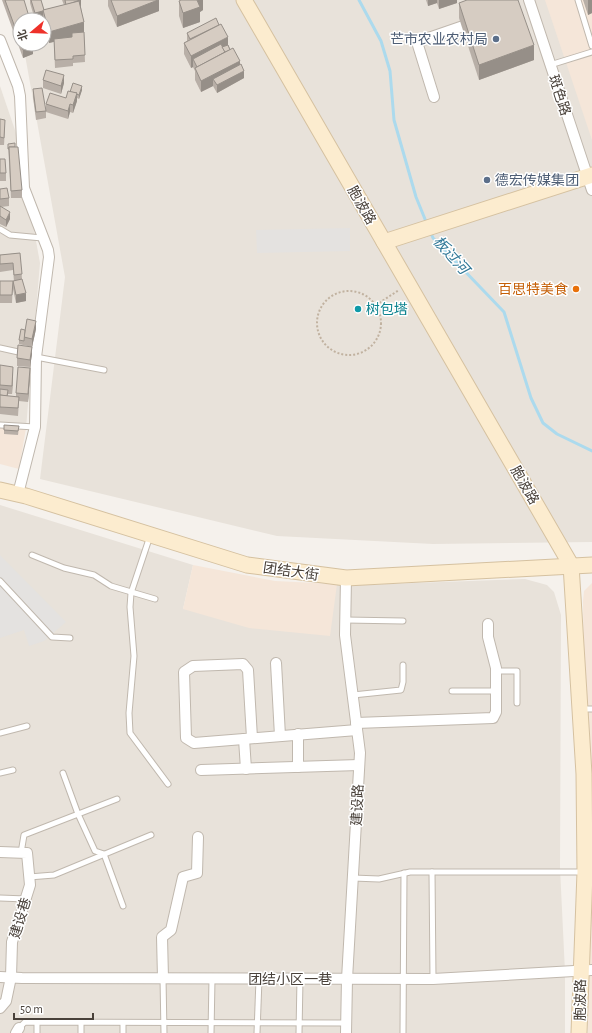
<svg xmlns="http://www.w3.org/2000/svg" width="592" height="1033" font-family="'Alegreya Sans','Noto Sans SC',sans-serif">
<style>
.residential{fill:#e8e2da}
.commercial{fill:#f5e6d9}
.parking{fill:#e4e2e0}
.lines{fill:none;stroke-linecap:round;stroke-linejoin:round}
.stream{stroke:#acdaed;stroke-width:3}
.lane-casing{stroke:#c0b8ae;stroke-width:7}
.street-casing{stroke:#c0b8ae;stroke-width:12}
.secondary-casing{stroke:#d5c1a0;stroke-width:17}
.path{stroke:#c1b2a0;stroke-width:2;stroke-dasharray:2 2;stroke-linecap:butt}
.lane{stroke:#fff;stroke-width:5}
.street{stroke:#fff;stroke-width:10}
.secondary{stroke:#fceccf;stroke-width:15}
.wall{fill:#b8afa7}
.shaded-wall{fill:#968f88}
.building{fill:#d6ccc2;stroke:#968f88}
.service-dot{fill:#5c6f8a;stroke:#fff;stroke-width:1.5}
.food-dot{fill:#e8710a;stroke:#fff;stroke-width:1.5}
.culture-dot{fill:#0f9aa8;stroke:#fff;stroke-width:1.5}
.labels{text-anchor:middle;stroke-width:3;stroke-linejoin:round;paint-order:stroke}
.service-label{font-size:14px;fill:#4e5e75;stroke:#fff;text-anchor:end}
.street-label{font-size:14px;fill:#49413a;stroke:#fff}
.food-label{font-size:14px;fill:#c56008;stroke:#fff;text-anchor:end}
.culture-label{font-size:14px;fill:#0d838f;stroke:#fff;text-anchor:start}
.water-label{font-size:15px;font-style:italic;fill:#327998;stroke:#fff}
</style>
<rect width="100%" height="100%" fill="#f5f1ec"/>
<!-- residential -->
<g class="residential">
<polygon points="14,0 592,0 592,542 433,544 277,536 40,479 65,277 23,44 44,44 44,20 20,20"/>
<polygon points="0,86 17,136 40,263 26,428 0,424"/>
<polygon points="0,505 193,565 183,609 337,584 361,585 525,579 547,585 554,592 561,615 560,868 565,972 565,1033 0,1033"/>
</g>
<!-- commercial -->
<g class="commercial">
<polygon points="545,0 592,0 592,140"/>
<polygon points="0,424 26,428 19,469 0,464"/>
<polygon points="193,565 275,581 337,584 330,636 249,628 183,609"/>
<polygon points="592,583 592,1033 588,1033 583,601 584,591"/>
</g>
<!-- parking -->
<g class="parking">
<polygon points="350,228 350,251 257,253 256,230"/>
<polygon points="0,555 66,622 44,641 29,646 24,630 0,638"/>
</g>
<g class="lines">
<!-- stream -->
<g class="stream">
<polyline points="359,0 381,41 390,71 394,120 416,197 427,224"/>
<polyline points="430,231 433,238 504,312 531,398 543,423 557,434 592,451"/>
</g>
<defs>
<g id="lane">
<polyline points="578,0 592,46"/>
<polyline points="550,65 592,52"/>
<polyline points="0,229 10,235 42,238"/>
<polyline points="0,348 23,353"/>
<polyline points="36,357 104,370"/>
<polyline points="0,425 35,427"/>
<polyline points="150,536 131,593 130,607 134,656 129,713 130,733 168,784"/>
<polyline points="32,555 64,568 94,575 111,586 155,599"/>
<polyline points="0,581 52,637 70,638"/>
<polyline points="346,620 403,621"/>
<polyline points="496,671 517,671 517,703"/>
<polyline points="452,691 496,691"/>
<polyline points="353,695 401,690 403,682 403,665"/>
<polyline points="581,709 592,709"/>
<polyline points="0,733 27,726"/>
<polyline points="0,773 13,770"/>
<polyline points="63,773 78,814 95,851 104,854 123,906"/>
<polyline points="21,853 24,835 117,799"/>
<polyline points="432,872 433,979"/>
<polyline points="29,877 54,875 151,835"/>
<polyline points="353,878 379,879 410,872 584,872"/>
<polyline points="0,898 26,899"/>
<polyline points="163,978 164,1033"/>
<polyline points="19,1028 25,1022 346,1023"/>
<polyline points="37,1033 37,1022"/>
<polyline points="81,1033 81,1023"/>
<polyline points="123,1033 123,1023"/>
<polyline points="211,1033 212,979"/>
<polyline points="257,1033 259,979"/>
<polyline points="299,1033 300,979"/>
<polyline points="403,1033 404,873"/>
</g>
<g id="street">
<polyline points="529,0 592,190"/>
<polyline points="0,40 18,86 20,96 24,188 48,250 49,257 36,357 35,427 18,494"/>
<polyline points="434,97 417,42 475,22"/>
<polyline points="276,663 280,736"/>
<polyline points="356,723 493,718 496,712 496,668 488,637 488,624"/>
<polyline points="298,734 298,767"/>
<polyline points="252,738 248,670 243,664 193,666 184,672 186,738 194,743 357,730"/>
<polyline points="244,739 246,769"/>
<polyline points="201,770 359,765"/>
<polyline points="0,852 27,853 30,885 12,942 11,977 6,1001 0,1008"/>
<polyline points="0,977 22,978 433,979 592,970"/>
<polyline points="163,978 162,937 171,930 183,877 197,873 198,837"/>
<polyline points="16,1033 19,1028"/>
<polyline points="346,1033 347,979 360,753 345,635 346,578"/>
</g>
<g id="secondary">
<polyline points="244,0 571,565 584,774 585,872 579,1033"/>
<polyline points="384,242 592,175"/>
<polyline points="0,490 26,496 247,565 346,578 592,565"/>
</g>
</defs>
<!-- lane casing -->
<use href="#lane" class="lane-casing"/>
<!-- street casing -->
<use href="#street" class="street-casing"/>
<!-- secondary casing -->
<use href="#secondary" class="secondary-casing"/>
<!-- path -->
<g class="path">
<circle cx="349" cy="323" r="32"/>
<polyline points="376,305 399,290"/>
</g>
<!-- lane -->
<use href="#lane" class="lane"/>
<!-- street -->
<use href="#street" class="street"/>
<!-- secondary -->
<use href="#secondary" class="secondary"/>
</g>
<!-- wall -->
<g class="wall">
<polygon points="2,0 24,0 20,20 20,44 32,44 33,54 23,58"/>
<polygon points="30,0 41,0 44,10 64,5 62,0 81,0 81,7 84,34 85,62 73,63 73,66 55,68 54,42 49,43 44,25 44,20 43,20 43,19 38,20 35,20 30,3"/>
<polygon points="108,0 159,0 159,11 117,27 108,6"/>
<polygon points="203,0 203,10 200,12 200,22 183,28 179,16 179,1"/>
<polygon points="426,0 457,0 457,3 439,9 437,3 428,6"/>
<polygon points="583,0 592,0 592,13 588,15"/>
<polygon points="459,3 534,60 479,80 459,18"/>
<polygon points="187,33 228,45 240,65 244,78 217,93 213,86 201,92 195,80 195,71 193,67 191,68 184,54 184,43 187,41"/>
<polygon points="43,80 64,83 61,94 43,88"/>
<polygon points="33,89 46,111 46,118 36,120 33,97"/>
<polygon points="82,90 79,99 77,98 77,101 73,113 70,112 68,119 46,112 46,104 66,98 70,92"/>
<polygon points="0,119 5,127 4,145 0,145"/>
<polygon points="8,144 22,190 22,198 11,198"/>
<polygon points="0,159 6,173 6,181 0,181"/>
<polygon points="0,189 9,198 9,206 1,207 10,219 6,227 0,224"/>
<polygon points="20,253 22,279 26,301 16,303 13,289 13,281 14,281 13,270 0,272 0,255"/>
<polygon points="0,281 13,281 12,303 0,303"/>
<polygon points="36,329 32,347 19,344 19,340 25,330"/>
<polygon points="32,354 30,367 17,366 17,358"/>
<polygon points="0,365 13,374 12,394 8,394 8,396 16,397 16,393 30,376 28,402 19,401 18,416 0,414"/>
<polygon points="19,426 18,435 4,434 4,430"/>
</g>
<!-- shaded-wall -->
<g class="shaded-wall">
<polygon points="80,0 81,0 81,7 66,5"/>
<polygon points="158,0 159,0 159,11 117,27 117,16"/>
<polygon points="196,0 203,0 203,10 200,12 200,22 183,28 183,13"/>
<polygon points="428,0 437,0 437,3 428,6"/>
<polygon points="439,0 457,0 457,3 439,9"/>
<polygon points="588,0 592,0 592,13 588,15"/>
<polygon points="43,11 43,19 38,20 35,20 35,13"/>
<polygon points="84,22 84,34 72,37 72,33 72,37 49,43 49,32"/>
<polygon points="228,37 228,48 193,59 193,67 191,68 191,56"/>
<polygon points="534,45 534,60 479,80 479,65"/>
<polygon points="33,47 33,54 23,58 23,50"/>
<polygon points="240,61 240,72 213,79 213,86 201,92 201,81"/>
<polygon points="244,71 244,78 217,93 217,85"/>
<polygon points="64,75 64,83 61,94 61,86"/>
<polygon points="82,86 82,90 79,99 79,95"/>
<polygon points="77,93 77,101 73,113 73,105"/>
<polygon points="70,104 70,112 68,119 68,111"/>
<polygon points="10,212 10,219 6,227 6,220"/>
<polygon points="26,293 26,301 16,303 16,295"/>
<polygon points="36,321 36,329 32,347 32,339"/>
<polygon points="32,347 32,354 30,367 30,360"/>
<polygon points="13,367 13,374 12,394 12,386"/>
<polygon points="30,368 30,376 28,402 28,394"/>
</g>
<!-- building -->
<g class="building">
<polygon points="5,0 24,0 30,20 20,20 20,41"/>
<polygon points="31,0 41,0 44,10 43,11 35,13"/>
<polygon points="65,0 80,0 66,5"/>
<polygon points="111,0 158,0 117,16"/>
<polygon points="181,0 197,0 200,7 183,13 179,1"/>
<polygon points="467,0 518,0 534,45 479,65 459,3"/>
<polygon points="79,1 84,22 49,32 43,10"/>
<polygon points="216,18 219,25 190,39 187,33"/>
<polygon points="221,24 228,37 191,56 184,43"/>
<polygon points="84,32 85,55 73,56 73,59 55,60 54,39 72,37 72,33"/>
<polygon points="21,44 32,44 33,47 23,50"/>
<polygon points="221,44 225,52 197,67 193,59"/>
<polygon points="228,45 230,50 225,52 222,47"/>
<polygon points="233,48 240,61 201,81 195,68"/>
<polygon points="241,64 244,71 217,85 213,79"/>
<polygon points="46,70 64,75 61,86 43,80"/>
<polygon points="73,83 82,86 79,95 76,94 77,93 70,92"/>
<polygon points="42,88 46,111 36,112 33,89"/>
<polygon points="68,91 77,93 73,105 70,104 68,111 46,104 50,93 66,98"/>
<polygon points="0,119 5,120 4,138 0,137"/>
<polygon points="15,143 15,147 9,147 9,149 8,149 8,144"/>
<polygon points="9,147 18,147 22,190 11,191"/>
<polygon points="0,159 5,159 6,173 0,173"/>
<polygon points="7,188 9,198 0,199 0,189"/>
<polygon points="0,206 10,212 6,220 0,216"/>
<polygon points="20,253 22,274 14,275 13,263 0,264 0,255"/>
<polygon points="22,279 26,293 16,295 13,281"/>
<polygon points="0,281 13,281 12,295 0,295"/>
<polygon points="27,319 36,321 32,339 24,337"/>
<polygon points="21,329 25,330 24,341 19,340"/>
<polygon points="18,345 32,347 30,360 17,358"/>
<polygon points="0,365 13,367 12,386 0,385"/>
<polygon points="18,367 30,368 28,394 16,393"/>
<polygon points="0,389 8,390 7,396 0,395 0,396"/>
<polygon points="0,395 19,397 18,408 0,407"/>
<polygon points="4,425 19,426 18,431 4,430"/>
</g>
<!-- markers -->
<g class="service-dot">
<circle cx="496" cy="39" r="4"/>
<circle cx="487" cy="180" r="4"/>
</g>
<circle class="food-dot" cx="576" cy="289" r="4"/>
<circle class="culture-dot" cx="358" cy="309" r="4"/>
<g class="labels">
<!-- service labels -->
<g class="service-label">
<text x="488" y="44">芒市农业农村局</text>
<text x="495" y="185" text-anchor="start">德宏传媒集团</text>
</g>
<!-- street labels -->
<g class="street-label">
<text transform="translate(560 95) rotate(72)" y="5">斑色路</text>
<text transform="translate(362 205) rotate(60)" y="5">胞波路</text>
<text transform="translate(525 485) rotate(60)" y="5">胞波路</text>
<text transform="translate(291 571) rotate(8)" y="5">团结大街</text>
<text transform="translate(357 805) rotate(-87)" y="5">建设路</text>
<text transform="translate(20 918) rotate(-73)" y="5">建设巷</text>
<text x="290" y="984">团结小区一巷</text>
<text transform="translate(580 1000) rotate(-89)" y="5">胞波路</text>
</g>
<!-- food labels -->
<g class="food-label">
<text x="568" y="294">百思特美食</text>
</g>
<!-- culture labels -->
<g class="culture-label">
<text x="366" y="314">树包塔</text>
</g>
<!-- water labels -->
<g class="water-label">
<text transform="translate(451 255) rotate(48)" y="5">板过河</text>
</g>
</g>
<!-- north arrow -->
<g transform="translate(32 32) rotate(251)"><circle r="19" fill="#ffffff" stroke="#b6b3b0"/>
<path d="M0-3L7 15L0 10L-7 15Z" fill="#ee312a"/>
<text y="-6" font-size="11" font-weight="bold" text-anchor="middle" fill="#49413a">北</text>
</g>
<!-- scale -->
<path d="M14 1013v6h79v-6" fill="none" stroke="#49413a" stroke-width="2"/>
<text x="20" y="1013" font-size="12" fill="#49413a" stroke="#ffffff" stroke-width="3" paint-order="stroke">50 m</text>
</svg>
